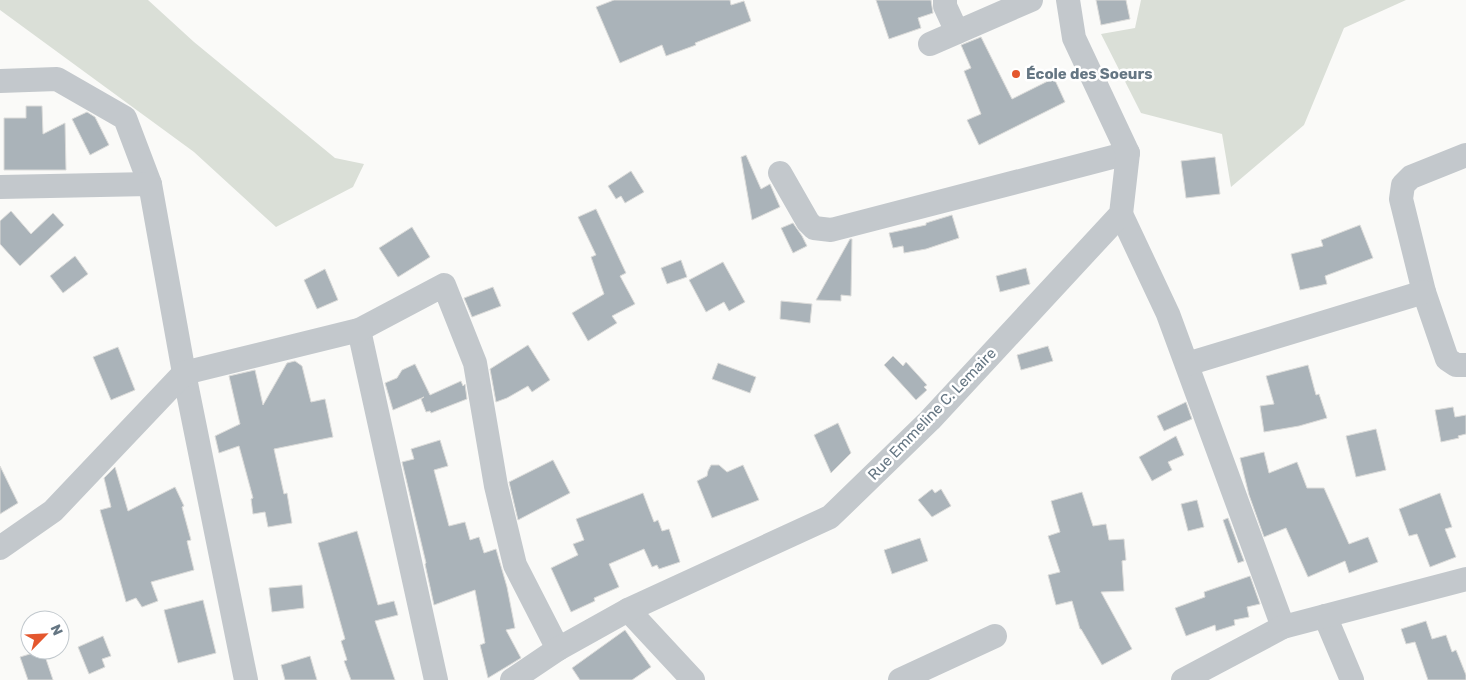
<svg xmlns="http://www.w3.org/2000/svg" width="1466" height="680" font-family="Rubik,sans-serif">
<style>
.green{fill:#dadfd7}
.building{fill:#aab3b9;stroke:#dcdcda}
.lines{fill:none;stroke-linecap:round;stroke-linejoin:round}
.minor{stroke:#c3c8cc;stroke-width:24}
.poi-dot{fill:#e4572e;stroke:#fff;stroke-width:2}
.labels{text-anchor:middle;stroke-width:5;stroke-linejoin:round;paint-order:stroke}
.poi-label{font-size:15px;font-weight:bold;fill:#657683;stroke:#fff;text-anchor:start}
.street-label{font-size:15px;fill:#657683;stroke:#fff}
</style>
<rect width="100%" height="100%" fill="#fafaf8"/>
<!-- green -->
<g class="green">
<polygon points="0,0 148,0 194,42 335,158 364,164 353,187 276,227 194,152 0,10"/>
<polygon points="1141,0 1406,0 1344,28 1304,125 1231,187 1222,134 1141,113 1101,34 1135,28"/>
</g>
<!-- building -->
<g class="building">
<polygon points="614,0 730,0 731,5 744,1 751,21 695,43 696,45 666,56 662,45 620,63 596,7"/>
<polygon points="876,0 931,0 933,13 918,18 921,28 889,39"/>
<polygon points="1096,0 1126,0 1130,19 1101,25"/>
<polygon points="981,37 1012,99 1054,78 1065,102 979,145 967,120 981,114 964,71 971,68 961,45"/>
<polygon points="26,106 42,106 43,134 65,123 66,170 4,170 4,118 26,118"/>
<polygon points="87,112 95,117 109,145 90,155 72,119"/>
<polygon points="746,155 761,189 770,184 780,207 752,220 741,157"/>
<polygon points="1215,157 1220,194 1186,198 1181,161"/>
<polygon points="631,171 644,192 625,203 621,196 616,199 608,186"/>
<polygon points="596,209 626,273 620,276 635,304 612,316 617,323 588,341 572,313 604,294 591,257 596,255 578,217"/>
<polygon points="11,211 31,234 53,213 64,225 20,266 0,244 0,221"/>
<polygon points="952,215 959,238 926,249 904,253 903,246 893,248 889,233 926,225 926,223"/>
<polygon points="793,223 802,236 807,246 793,253 781,228"/>
<polygon points="1360,225 1373,258 1325,276 1327,284 1300,290 1291,254 1323,246 1321,240"/>
<polygon points="412,227 430,257 398,277 379,248"/>
<polygon points="850,239 852,239 851,296 841,295 841,301 816,300"/>
<polygon points="75,256 88,274 63,293 50,276"/>
<polygon points="681,260 687,277 667,284 661,268"/>
<polygon points="723,262 745,302 729,311 724,302 706,312 689,280"/>
<polygon points="1026,268 1030,284 1000,292 996,276"/>
<polygon points="325,269 338,300 317,309 304,280"/>
<polygon points="493,287 501,306 472,317 464,298"/>
<polygon points="781,301 812,304 810,323 780,319"/>
<polygon points="528,345 550,380 532,392 528,386 507,398 496,402 490,369"/>
<polygon points="1048,346 1053,361 1021,370 1017,355"/>
<polygon points="118,347 135,390 111,400 93,357"/>
<polygon points="893,356 903,366 906,362 927,385 924,387 927,390 916,400 884,365"/>
<polygon points="295,361 302,366 311,402 325,399 333,437 274,449 284,494 287,493 292,523 268,527 265,512 253,514 251,499 253,498 239,446 219,453 215,436 240,424 229,376 255,370 263,405 287,363"/>
<polygon points="718,363 756,377 750,393 712,379"/>
<polygon points="415,364 430,395 461,381 463,386 465,384 467,399 431,413 430,411 426,412 421,399 424,397 393,410 385,383 397,378 402,370"/>
<polygon points="1308,365 1316,395 1319,394 1327,418 1299,426 1264,432 1260,406 1274,404 1266,376"/>
<polygon points="1186,402 1192,419 1164,431 1157,416"/>
<polygon points="1453,407 1455,417 1466,415 1466,434 1458,436 1459,438 1441,442 1435,410"/>
<polygon points="838,423 851,453 831,473 814,435"/>
<polygon points="1376,429 1386,470 1356,477 1346,436"/>
<polygon points="1176,436 1184,455 1168,462 1172,470 1152,481 1139,457"/>
<polygon points="440,440 448,466 434,470 449,526 465,522 470,540 479,537 484,553 496,549 507,587 515,628 506,630 521,658 488,678 480,645 485,643 475,590 434,605 425,564 426,563 402,462 414,459 411,449"/>
<polygon points="1264,452 1269,473 1297,462 1307,488 1324,488 1349,544 1368,537 1378,562 1349,573 1345,561 1308,577 1286,528 1264,537 1249,495 1240,458"/>
<polygon points="553,460 570,493 518,520 509,482"/>
<polygon points="711,465 719,465 727,472 743,465 759,500 712,518 697,481 707,476 708,471"/>
<polygon points="0,466 18,503 0,514"/>
<polygon points="115,467 128,511 175,487 184,506 182,507 191,540 187,541 194,570 151,582 158,601 142,607 136,598 126,602 100,510 111,507 104,478"/>
<polygon points="932,489 935,493 941,489 951,506 932,517 918,500"/>
<polygon points="1082,492 1093,526 1106,524 1109,540 1124,539 1126,560 1122,561 1124,591 1101,592 1132,649 1102,665 1081,629 1080,629 1072,601 1056,605 1048,575 1060,572 1048,536 1060,532 1051,501"/>
<polygon points="643,493 654,522 658,520 662,531 669,529 680,562 659,569 657,565 652,567 644,549 609,564 619,587 594,598 595,601 571,612 551,568 578,555 573,544 584,540 576,519"/>
<polygon points="1440,493 1452,527 1445,529 1456,557 1430,567 1417,534 1409,536 1399,509"/>
<polygon points="1197,500 1204,527 1188,531 1181,504"/>
<polygon points="1228,518 1244,561 1238,563 1223,520"/>
<polygon points="357,531 378,605 394,601 398,615 375,621 395,680 351,680 344,661 347,660 341,641 345,639 318,543"/>
<polygon points="920,538 928,561 892,574 884,550"/>
<polygon points="1250,576 1260,604 1247,607 1249,617 1234,620 1235,625 1216,631 1215,625 1186,636 1175,608 1205,597 1204,592"/>
<polygon points="302,585 304,608 272,612 269,588"/>
<polygon points="203,600 216,653 178,663 164,610"/>
<polygon points="1426,621 1432,639 1446,635 1452,652 1456,650 1466,675 1466,680 1428,680 1415,642 1406,644 1401,629"/>
<polygon points="625,630 651,667 632,680 580,680 572,668"/>
<polygon points="103,636 111,656 102,659 105,667 89,674 78,647"/>
<polygon points="43,650 53,680 28,680 20,657"/>
<polygon points="310,656 317,680 285,680 281,665"/>
</g>
<g class="lines">
<!-- minor -->
<g class="minor">
<polyline points="945,0 945,6 957,32"/>
<polyline points="930,44 1031,0"/>
<polyline points="0,81 57,79 125,118 150,184"/>
<polyline points="1466,155 1411,177 1403,185 1401,199 1424,292 1447,359 1456,365 1466,365"/>
<polyline points="780,173 808,222 814,228 831,230 1128,153"/>
<polyline points="0,187 150,184 184,373 246,680"/>
<polyline points="1121,214 1168,314 1283,627"/>
<polyline points="359,330 436,680"/>
<polyline points="1187,364 1424,292"/>
<polyline points="0,548 53,511 184,373 359,330 444,285 475,363 496,486 515,565 558,649"/>
<polyline points="628,610 693,680"/>
<polyline points="1325,616 1352,680"/>
<polyline points="512,680 558,649 628,610 830,517 930,420 1121,214 1128,153 1074,38 1068,0"/>
<polyline points="900,680 995,636"/>
<polyline points="1183,680 1283,627 1466,579"/>
</g>
</g>
<!-- markers -->
<circle class="poi-dot" cx="1016" cy="74" r="5"/>
<g class="labels">
<!-- poi labels -->
<g class="poi-label">
<text x="1026" y="79">École des Soeurs</text>
</g>
<!-- street labels -->
<g class="street-label">
<text transform="translate(932 414) rotate(-46)" y="5">Rue Emmeline C. Lemaire</text>
</g>
</g>
<!-- north arrow -->
<g transform="translate(45 635) rotate(66)"><circle r="24" fill="#ffffff" stroke="#c1c8cd"/>
<path d="M0-4L9 19L0 12L-9 19Z" fill="#e4572e"/>
<text y="-8" font-size="14" font-weight="bold" text-anchor="middle" fill="#657683">N</text>
</g>
</svg>
